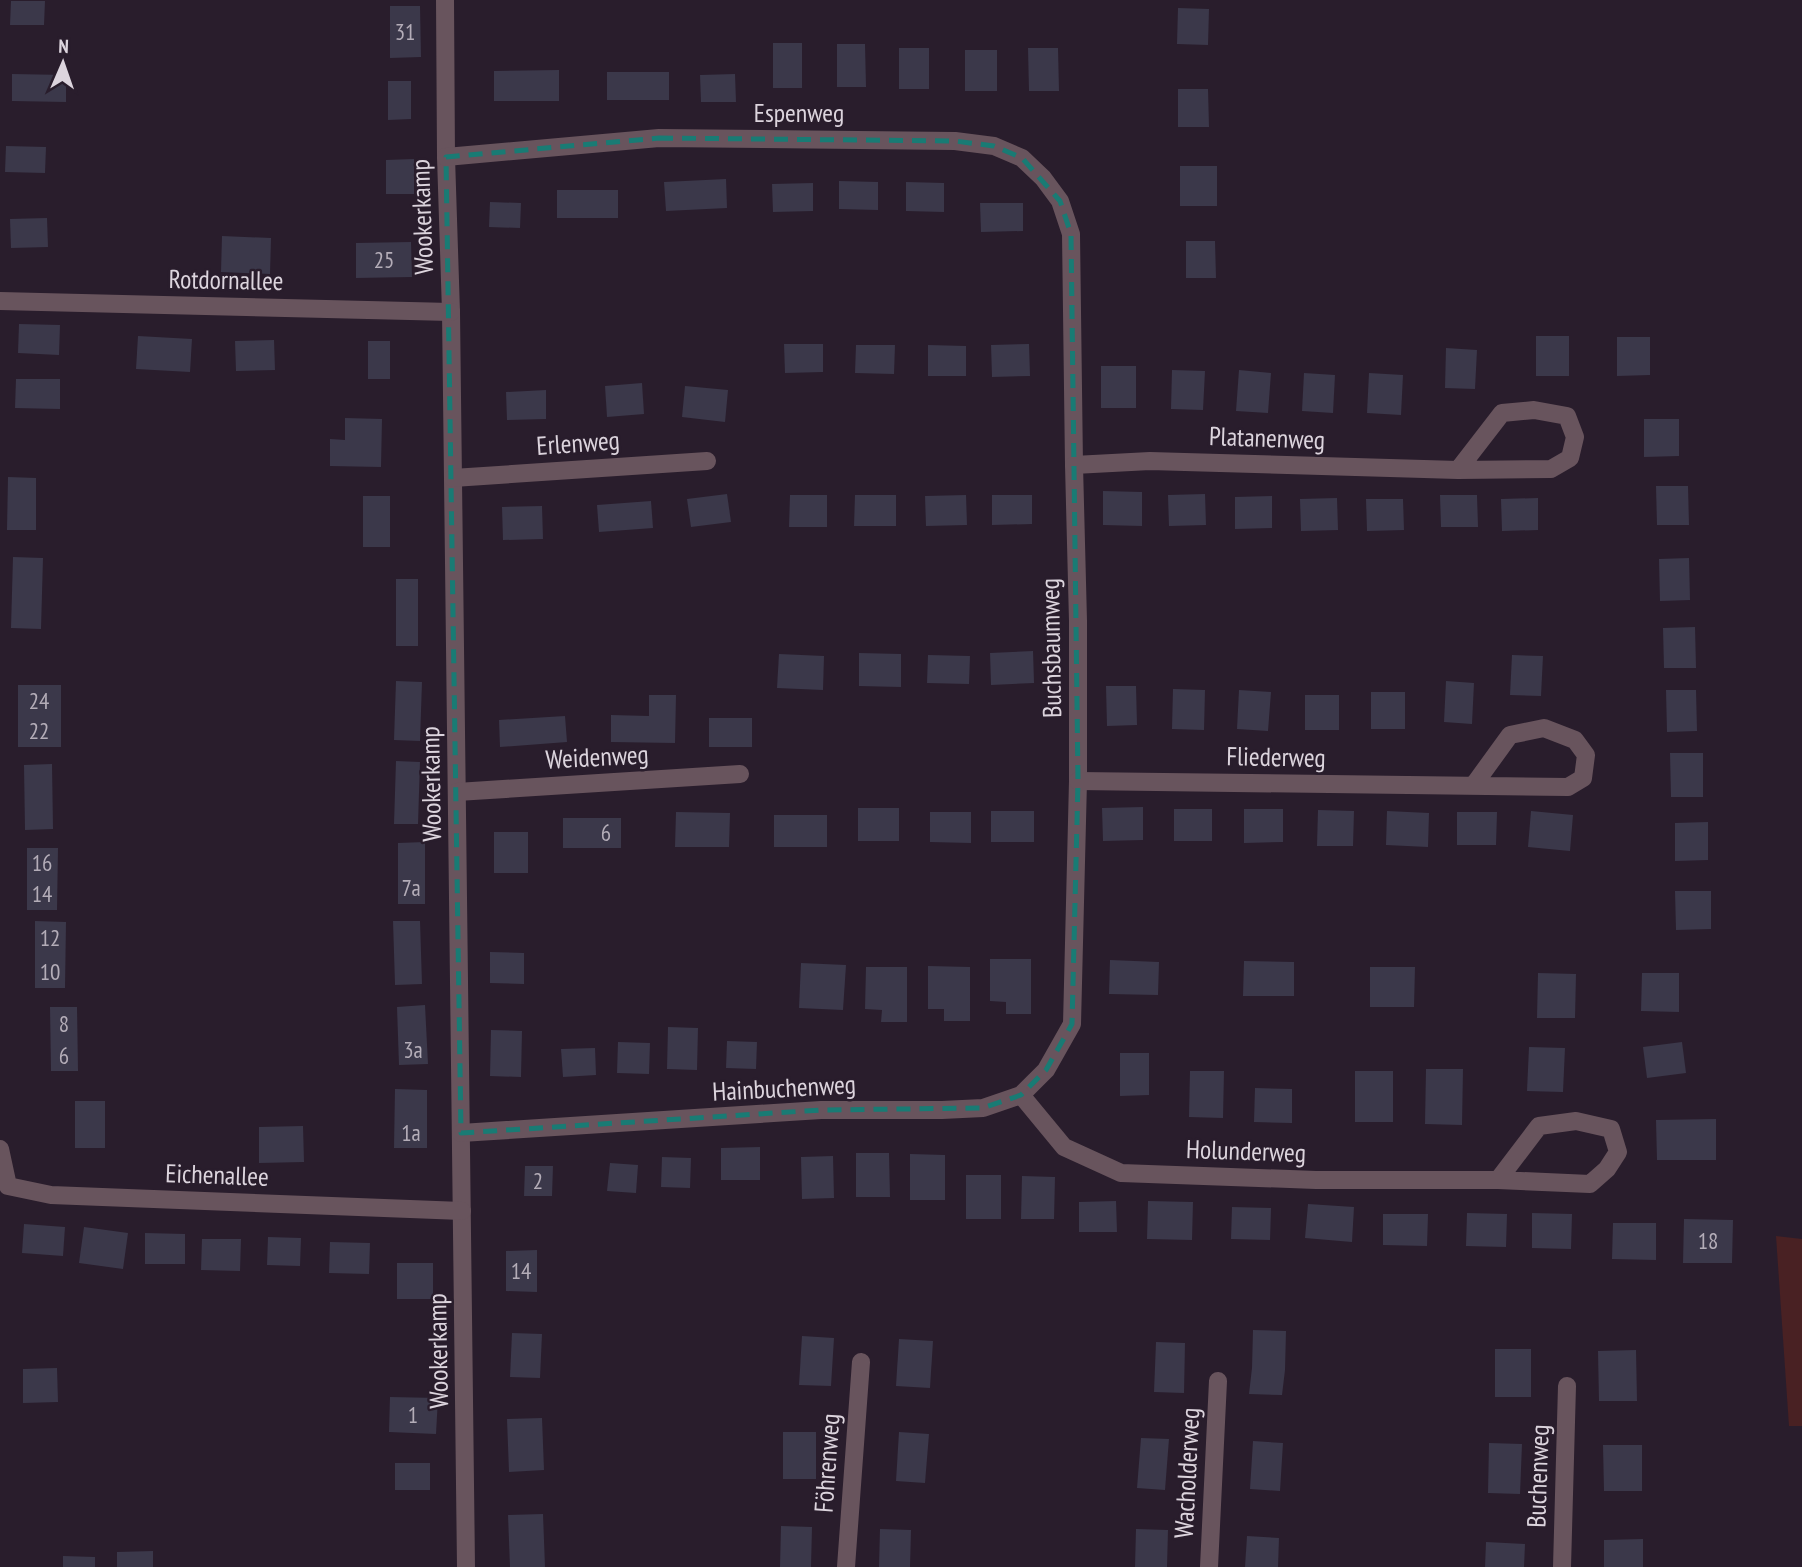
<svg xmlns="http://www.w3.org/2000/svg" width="1802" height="1567" font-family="'PT Sans Narrow',sans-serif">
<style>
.green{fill:#492123}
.building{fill:#3b384a}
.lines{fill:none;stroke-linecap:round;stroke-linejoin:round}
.street{stroke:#68545d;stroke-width:18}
.marked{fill:none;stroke:#197b74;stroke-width:5;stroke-dasharray:14 9;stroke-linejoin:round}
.labels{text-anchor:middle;stroke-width:5;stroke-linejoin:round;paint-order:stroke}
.number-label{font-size:23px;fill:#b4adb8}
.street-label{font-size:26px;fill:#dcd4dd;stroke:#291d2c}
</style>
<rect width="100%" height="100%" fill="#291d2c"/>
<!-- green -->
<polygon class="green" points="1776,1236 1802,1239 1802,1426 1789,1426"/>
<!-- building -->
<g class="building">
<polygon points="11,1 45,1 44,25 10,25"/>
<polygon points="390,6 420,6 421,57 390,58"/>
<polygon points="1178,8 1209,9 1208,45 1177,44"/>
<rect x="773" y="43" width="29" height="45"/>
<polygon points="837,44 865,44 866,87 837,87"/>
<rect x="899" y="48" width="30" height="41"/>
<polygon points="1028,48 1058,48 1059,91 1029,91"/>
<rect x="965" y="50" width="32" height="41"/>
<polygon points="559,70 559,101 494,101 494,71"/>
<rect x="607" y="72" width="62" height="28"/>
<polygon points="12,74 66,75 66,102 12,101"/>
<polygon points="735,74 736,102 701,102 700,75"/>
<polygon points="388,81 411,81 411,119 388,120"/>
<polygon points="1178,89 1208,89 1209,127 1178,127"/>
<polygon points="6,146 46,147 45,173 5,172"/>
<polygon points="414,159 414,194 386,194 386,160"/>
<rect x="1180" y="166" width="37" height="40"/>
<polygon points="726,179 727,208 666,211 664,182"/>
<polygon points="839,181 878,182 878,210 839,209"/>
<polygon points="906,182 944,183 944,212 906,211"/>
<polygon points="813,183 813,211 773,212 772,184"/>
<rect x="557" y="190" width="61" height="28"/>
<polygon points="490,202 521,203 520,228 489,227"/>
<polygon points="980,203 1023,203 1023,231 981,232"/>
<polygon points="47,218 48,247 11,248 10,219"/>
<polygon points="222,236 271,238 270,274 221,272"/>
<polygon points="1186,241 1215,241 1216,278 1186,278"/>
<polygon points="411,242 412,277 356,278 356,243"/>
<polygon points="19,324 60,325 59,355 18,353"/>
<polygon points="138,336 192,339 190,372 136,369"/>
<rect x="1536" y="336" width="33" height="40"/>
<polygon points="1617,337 1650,337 1650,375 1617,376"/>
<polygon points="274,340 275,370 236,371 235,341"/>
<rect x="368" y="341" width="22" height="38"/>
<polygon points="784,344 823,344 823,372 785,373"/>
<polygon points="1029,344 1030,376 992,377 991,345"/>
<polygon points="856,345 895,345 894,374 855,373"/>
<polygon points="928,345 966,346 966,376 928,376"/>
<polygon points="1446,348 1477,350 1475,389 1445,388"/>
<rect x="1101" y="366" width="35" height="42"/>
<polygon points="1172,370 1205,371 1203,410 1171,409"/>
<polygon points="1239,370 1271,373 1268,413 1236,411"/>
<polygon points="1304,373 1335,375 1333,413 1302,411"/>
<polygon points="1369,373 1403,375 1401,415 1367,413"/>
<polygon points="16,379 60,379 60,409 15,408"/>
<polygon points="642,383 644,414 607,417 605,386"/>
<polygon points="685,386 728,390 725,422 682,417"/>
<polygon points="546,390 546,419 507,420 506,392"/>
<polygon points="345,418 382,419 381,467 330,466 330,439 345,440"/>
<polygon points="1644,419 1679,419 1679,456 1644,457"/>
<polygon points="8,477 36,478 36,530 7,530"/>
<polygon points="1656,486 1688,486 1689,525 1657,525"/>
<polygon points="1103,491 1142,492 1142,526 1103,525"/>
<polygon points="727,494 731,522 691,527 687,499"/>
<polygon points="1205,494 1206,525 1169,526 1168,495"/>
<polygon points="790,495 827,495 827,527 789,527"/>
<polygon points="855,495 896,495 896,526 854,526"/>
<polygon points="966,495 967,525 926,526 925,496"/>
<polygon points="992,495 1032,495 1032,524 992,525"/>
<polygon points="1440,495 1477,495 1478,527 1441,527"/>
<rect x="363" y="496" width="27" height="51"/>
<polygon points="1272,496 1272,528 1235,529 1235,497"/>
<polygon points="1337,498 1338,530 1301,531 1300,499"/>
<polygon points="1538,498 1538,530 1502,531 1501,499"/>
<polygon points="1366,499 1403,499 1404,530 1367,531"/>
<polygon points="651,501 653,528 599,532 597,505"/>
<polygon points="542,506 543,539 503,540 502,507"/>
<polygon points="13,557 43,558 41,629 11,628"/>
<polygon points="1689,558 1690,600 1660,601 1659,559"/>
<rect x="396" y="579" width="22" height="67"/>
<polygon points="1695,627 1696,668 1664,668 1663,628"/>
<polygon points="1033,651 1034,683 991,685 990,653"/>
<polygon points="859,653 901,654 901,687 859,686"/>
<polygon points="779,654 824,656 823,690 777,688"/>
<polygon points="928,655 970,656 969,684 927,683"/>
<polygon points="1512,655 1543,656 1541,696 1510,695"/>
<polygon points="396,681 422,682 420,741 394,740"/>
<polygon points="1446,681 1474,683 1472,724 1444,722"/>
<rect x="18" y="685" width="43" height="62"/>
<polygon points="1106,686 1136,686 1137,725 1107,726"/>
<polygon points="1173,689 1205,690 1204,730 1172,729"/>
<polygon points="1239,690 1271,692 1268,731 1237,729"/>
<polygon points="1666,690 1696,690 1697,731 1667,732"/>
<rect x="1371" y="692" width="34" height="37"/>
<polygon points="649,695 676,695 675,743 611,742 611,715 649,716"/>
<rect x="1305" y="695" width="34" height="35"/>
<polygon points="565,716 567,742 500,747 499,720"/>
<rect x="709" y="718" width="43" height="29"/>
<polygon points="1670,753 1703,753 1703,797 1671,797"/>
<polygon points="396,761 420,762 418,824 394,824"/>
<polygon points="52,764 53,829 25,830 24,765"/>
<polygon points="1143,807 1143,840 1103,841 1102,808"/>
<rect x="858" y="808" width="41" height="33"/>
<rect x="1174" y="809" width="38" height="32"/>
<polygon points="1244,809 1283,809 1283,842 1244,843"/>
<polygon points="1318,810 1354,811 1353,846 1317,846"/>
<rect x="991" y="811" width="43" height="31"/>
<polygon points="1387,811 1429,813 1428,847 1386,845"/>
<polygon points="1531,811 1573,815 1570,851 1528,847"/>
<polygon points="676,812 730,813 729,847 675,847"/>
<polygon points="930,812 971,812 971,843 930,842"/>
<polygon points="1457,812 1497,812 1496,845 1457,845"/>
<rect x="774" y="815" width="53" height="32"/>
<rect x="563" y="818" width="58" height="30"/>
<polygon points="1708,822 1708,860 1675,861 1675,823"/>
<rect x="494" y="832" width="34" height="41"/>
<polygon points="425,842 425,904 398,904 398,843"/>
<polygon points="27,848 58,848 57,910 27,910"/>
<polygon points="1675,891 1711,891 1711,929 1676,930"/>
<polygon points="35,921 66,922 65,988 35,988"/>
<polygon points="393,921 420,921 422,984 395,985"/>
<polygon points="490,952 524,953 524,984 490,983"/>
<polygon points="990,959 1031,959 1031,1014 1006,1014 1006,1002 990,1001"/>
<polygon points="1110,960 1159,962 1158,995 1109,994"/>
<polygon points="1244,961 1294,962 1294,996 1243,996"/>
<polygon points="801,963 846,965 843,1010 799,1008"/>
<polygon points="928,966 970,967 970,1021 944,1021 944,1009 928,1009"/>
<polygon points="866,967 907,967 907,1022 881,1022 882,1010 865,1009"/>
<polygon points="1370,967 1415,967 1414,1007 1370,1007"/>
<polygon points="1538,973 1576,974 1575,1018 1537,1018"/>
<polygon points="1642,973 1679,973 1679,1012 1641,1011"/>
<polygon points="425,1005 428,1064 399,1065 397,1007"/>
<polygon points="50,1007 77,1007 78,1071 51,1071"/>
<polygon points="668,1027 698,1028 697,1070 667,1069"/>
<polygon points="491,1030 522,1031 521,1077 490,1076"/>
<polygon points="727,1041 757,1042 756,1069 726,1068"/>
<polygon points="618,1042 650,1043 649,1074 617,1073"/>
<polygon points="1682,1042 1686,1073 1647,1078 1643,1047"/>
<polygon points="1529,1047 1565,1048 1563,1092 1527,1091"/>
<polygon points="595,1048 596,1075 563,1077 561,1049"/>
<polygon points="1120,1053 1149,1053 1149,1095 1120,1096"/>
<polygon points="1426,1069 1463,1069 1462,1125 1425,1124"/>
<polygon points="1190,1071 1224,1071 1223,1118 1189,1117"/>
<rect x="1355" y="1071" width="38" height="51"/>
<polygon points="1255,1088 1292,1089 1292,1123 1254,1122"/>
<polygon points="395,1089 427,1090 427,1148 394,1148"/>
<rect x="75" y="1101" width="30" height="47"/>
<polygon points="1716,1119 1716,1160 1657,1160 1656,1120"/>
<polygon points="303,1126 304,1162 259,1163 259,1127"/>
<polygon points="760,1147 760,1180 721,1180 721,1148"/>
<polygon points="856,1153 889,1153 890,1197 856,1197"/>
<polygon points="910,1154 945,1155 945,1200 910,1200"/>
<polygon points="833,1156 834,1198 802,1199 801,1157"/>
<polygon points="662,1157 691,1158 690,1188 661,1187"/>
<polygon points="610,1163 638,1165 636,1193 607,1191"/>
<polygon points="525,1166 553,1166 552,1196 524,1196"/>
<rect x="966" y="1175" width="35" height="44"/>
<polygon points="1022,1176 1055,1177 1054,1219 1021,1219"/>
<polygon points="1116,1201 1117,1232 1079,1232 1079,1202"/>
<polygon points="1148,1201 1193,1202 1192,1240 1147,1239"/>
<polygon points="1308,1204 1354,1207 1352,1242 1305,1238"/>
<polygon points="1232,1207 1271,1208 1270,1240 1231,1239"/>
<polygon points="1467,1213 1507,1214 1506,1247 1466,1246"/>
<polygon points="1532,1213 1572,1214 1571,1249 1532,1248"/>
<polygon points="1383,1214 1428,1214 1427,1246 1383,1245"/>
<polygon points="1684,1219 1733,1220 1732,1263 1683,1263"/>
<polygon points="1613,1223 1656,1223 1656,1260 1612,1259"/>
<polygon points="24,1224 65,1227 63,1256 22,1253"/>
<polygon points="84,1227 128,1233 123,1269 79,1263"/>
<polygon points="145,1233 185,1234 185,1264 145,1264"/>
<polygon points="268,1237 301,1238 300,1266 267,1265"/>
<polygon points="202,1239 241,1239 240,1271 201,1270"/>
<polygon points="330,1242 370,1243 369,1274 329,1273"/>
<polygon points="537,1250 537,1292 506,1291 506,1251"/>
<rect x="397" y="1263" width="36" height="36"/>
<polygon points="1253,1330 1286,1331 1285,1370 1282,1395 1249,1394 1252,1368"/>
<polygon points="512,1333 542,1334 540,1378 510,1377"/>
<polygon points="802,1336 834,1338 831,1386 799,1385"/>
<polygon points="899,1339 933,1341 930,1388 896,1386"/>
<polygon points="1156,1342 1185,1343 1184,1393 1154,1392"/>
<rect x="1495" y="1349" width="36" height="48"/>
<polygon points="1636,1350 1637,1401 1599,1401 1598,1351"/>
<polygon points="57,1368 58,1402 23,1403 23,1369"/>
<polygon points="390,1397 438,1398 436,1434 389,1432"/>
<polygon points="542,1418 544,1470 509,1472 507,1419"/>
<rect x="783" y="1432" width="33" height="47"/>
<polygon points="899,1432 929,1434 925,1483 896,1481"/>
<polygon points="1141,1438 1169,1439 1165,1490 1137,1488"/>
<polygon points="1253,1441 1283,1443 1280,1491 1250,1489"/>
<polygon points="1489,1443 1522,1444 1520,1494 1488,1493"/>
<polygon points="1603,1445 1642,1445 1642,1491 1604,1491"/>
<rect x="395" y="1463" width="35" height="27"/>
<polygon points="543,1514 545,1567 510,1567 508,1515"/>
<polygon points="781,1526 812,1527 811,1567 780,1567"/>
<polygon points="880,1529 911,1530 910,1567 879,1567"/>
<polygon points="1136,1529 1168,1530 1167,1567 1135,1567"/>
<polygon points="1247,1536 1279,1538 1278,1567 1245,1567"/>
<polygon points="1643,1539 1643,1567 1604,1567 1604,1540"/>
<polygon points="1486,1542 1525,1544 1524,1567 1485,1567"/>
<polygon points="153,1551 153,1567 117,1567 117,1552"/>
<polygon points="63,1556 95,1557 95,1567 63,1567"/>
</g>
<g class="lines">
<!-- street -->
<g class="street">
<polyline points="445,0 446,157 451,312 466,1567"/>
<polyline points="446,157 659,138 955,141 994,146 1022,158 1043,178 1060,201 1071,234 1074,465 1078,621 1078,781 1072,1024 1046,1070 1021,1095 983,1108 942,1110 821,1110 461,1133"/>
<polyline points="0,301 451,312"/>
<polyline points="1074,465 1150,461 1458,470 1551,469 1570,458 1575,437 1567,416 1534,410 1502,413 1458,470"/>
<polyline points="453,478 707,461"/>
<polyline points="1078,781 1568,787 1583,778 1586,755 1575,740 1544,728 1510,735 1473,786"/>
<polyline points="457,792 740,774"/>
<polyline points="1021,1095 1064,1147 1121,1173 1316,1180 1498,1180 1590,1184 1607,1169 1618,1152 1611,1129 1576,1121 1539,1126 1498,1180"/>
<polyline points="0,1149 8,1186 51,1195 462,1211"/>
<polyline points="846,1567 861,1362"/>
<polyline points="1209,1567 1218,1381"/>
<polyline points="1562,1567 1567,1386"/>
</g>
</g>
<!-- marked area -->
<path class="marked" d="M659 138 955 141 994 146 1022 158 1060 201 1071 234 1078 781 1072 1024 1046 1070 1021 1095 983 1108 821 1110 461 1133 446 157Z"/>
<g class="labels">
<!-- number labels -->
<g class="number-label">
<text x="405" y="40">31</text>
<text x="384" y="268">25</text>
<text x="39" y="709">24</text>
<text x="39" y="739">22</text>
<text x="606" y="841">6</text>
<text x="42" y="871">16</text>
<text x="411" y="896">7a</text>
<text x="42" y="902">14</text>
<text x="50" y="946">12</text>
<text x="50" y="980">10</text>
<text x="64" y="1032">8</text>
<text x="413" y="1058">3a</text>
<text x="64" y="1064">6</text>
<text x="411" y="1141">1a</text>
<text x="538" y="1189">2</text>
<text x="1708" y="1249">18</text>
<text x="521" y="1279">14</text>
<text x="413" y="1423">1</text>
</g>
<!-- street labels -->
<g class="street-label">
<text x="799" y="122">Espenweg</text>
<text transform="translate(422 217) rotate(-92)" y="9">Wookerkamp</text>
<text transform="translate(226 280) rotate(1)" y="9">Rotdornallee</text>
<text transform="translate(1267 438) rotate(2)" y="9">Platanenweg</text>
<text transform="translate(578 443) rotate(-4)" y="9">Erlenweg</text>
<text transform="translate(1051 648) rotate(-91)" y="9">Buchsbaumweg</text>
<text transform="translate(597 757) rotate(-3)" y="9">Weidenweg</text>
<text transform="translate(1276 757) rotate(1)" y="9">Fliederweg</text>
<text transform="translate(431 784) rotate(-91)" y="9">Wookerkamp</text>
<text transform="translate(784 1088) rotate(-3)" y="9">Hainbuchenweg</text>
<text transform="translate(1246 1151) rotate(2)" y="9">Holunderweg</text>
<text transform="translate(217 1175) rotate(2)" y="9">Eichenallee</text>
<text transform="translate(438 1351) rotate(-91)" y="9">Wookerkamp</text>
<text transform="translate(827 1463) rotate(-86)" y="9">Föhrenweg</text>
<text transform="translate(1187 1473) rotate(-87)" y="9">Wacholderweg</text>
<text transform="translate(1538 1476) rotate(-88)" y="9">Buchenweg</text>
</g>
</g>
<!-- north arrow -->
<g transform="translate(63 63) rotate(2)" stroke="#291d2c" stroke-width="5" paint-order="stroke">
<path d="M0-5L12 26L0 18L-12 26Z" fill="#dcd4dd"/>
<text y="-10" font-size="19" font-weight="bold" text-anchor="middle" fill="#dcd4dd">N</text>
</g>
</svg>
